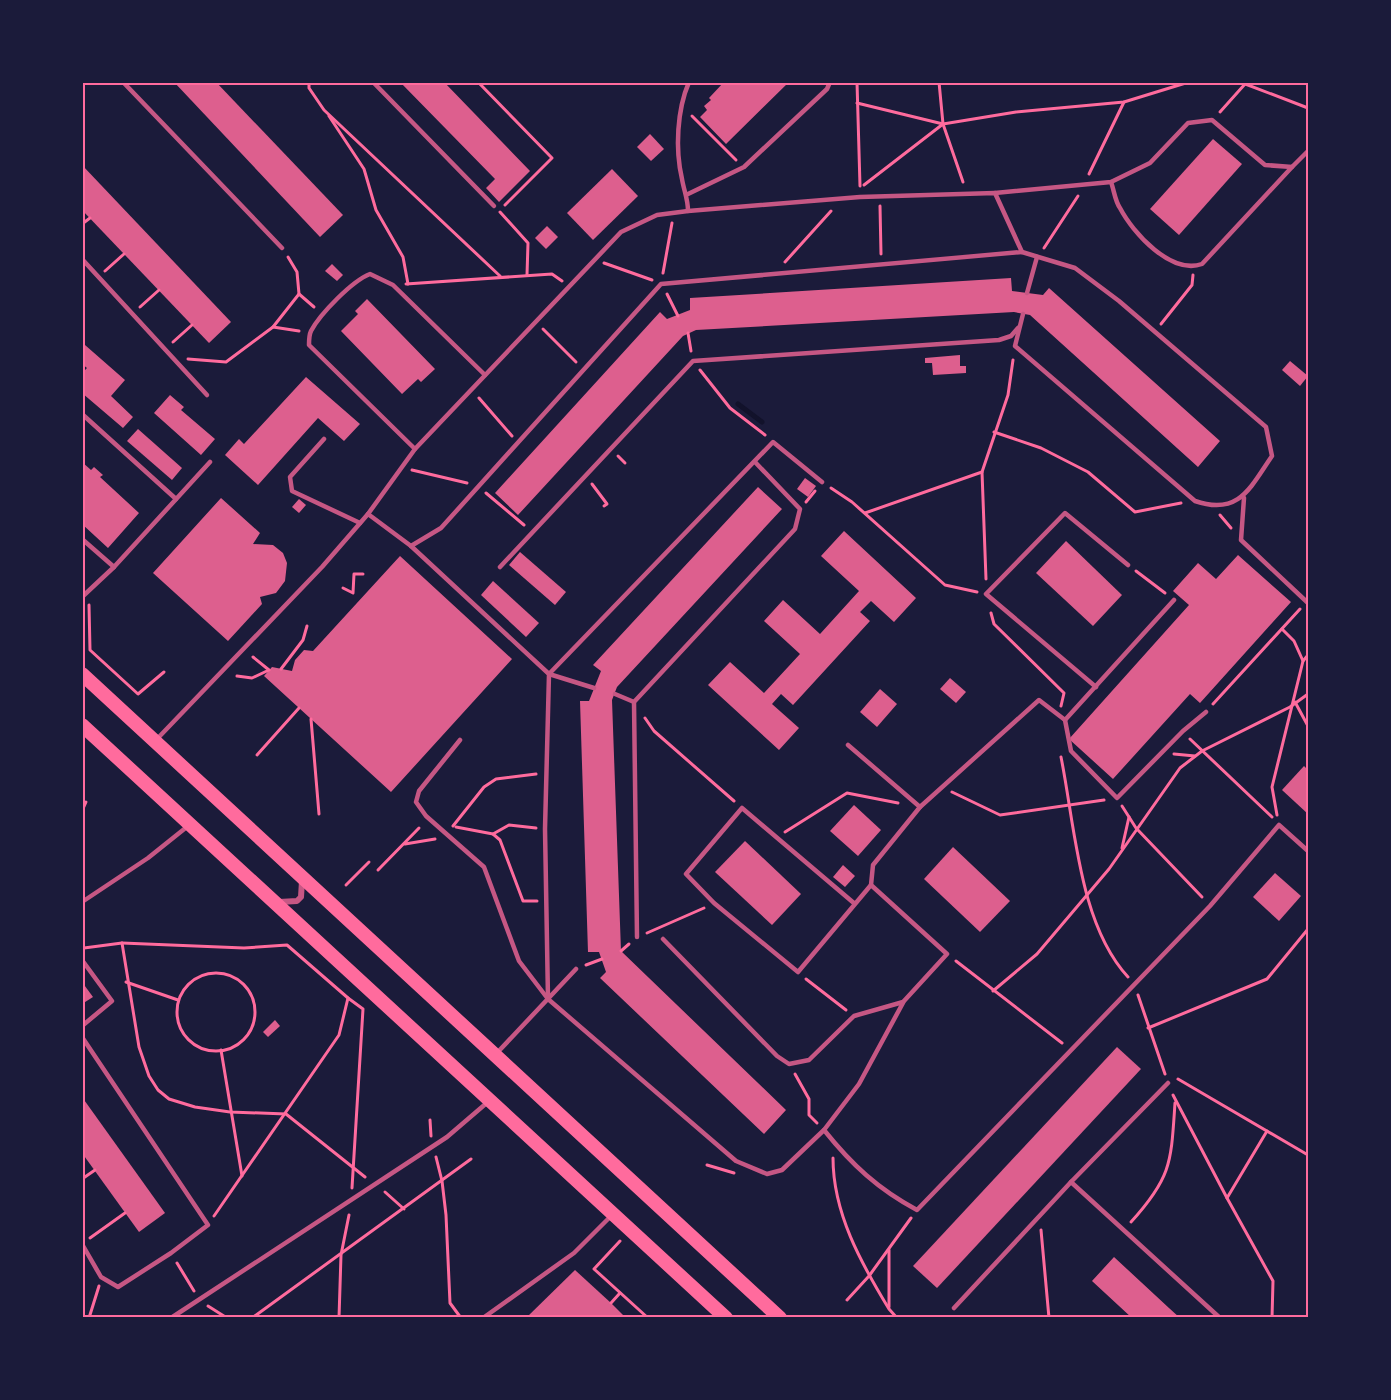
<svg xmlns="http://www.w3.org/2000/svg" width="1391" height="1400" font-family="Literata,serif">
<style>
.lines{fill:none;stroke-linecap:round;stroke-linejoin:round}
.stream{stroke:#12122b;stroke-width:5}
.building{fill:#dd5f8e}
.path{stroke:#ff6b9d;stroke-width:3}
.service{stroke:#c65784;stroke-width:4.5}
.minor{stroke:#c65784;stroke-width:6}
.primary{stroke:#ff6b9d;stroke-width:14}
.neatline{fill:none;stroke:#ff6b9d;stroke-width:2}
</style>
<rect width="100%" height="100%" fill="#1b1b3a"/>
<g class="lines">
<!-- stream -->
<polyline class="stream" points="738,404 762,422"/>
</g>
<!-- building -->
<g class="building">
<polygon points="174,82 216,82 343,215 320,237"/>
<polygon points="400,82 444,82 530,171 499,202 486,188 495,179"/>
<polygon points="724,82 729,85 732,82 789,82 726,144 700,117 707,110 704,106 711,100 709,98"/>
<polygon points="650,134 664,149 651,161 637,147"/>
<polygon points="1213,139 1242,164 1179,235 1150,209"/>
<polygon points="82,165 231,322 209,343 82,210"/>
<polygon points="612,169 638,196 593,240 567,213"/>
<polygon points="547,226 558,237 546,249 535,238"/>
<polygon points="332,264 343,275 337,281 325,271"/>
<polygon points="1011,278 1012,291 1043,295 1049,288 1220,441 1198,467 1030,315 1014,312 696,330 683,336 518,515 495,493 660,312 667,319 690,310 690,298"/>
<polygon points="367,299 435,369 421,382 418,379 402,394 341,331 358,314 355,311"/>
<polygon points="85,345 125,380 111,396 133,417 123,428 82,393 82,373 87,368 82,364"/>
<polygon points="960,355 960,366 966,366 966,373 933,375 932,363 925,363 925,358"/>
<polygon points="1290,361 1308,376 1300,386 1282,370"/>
<polygon points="306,377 360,424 344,441 318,418 258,485 225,455 239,439 244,444"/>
<polygon points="170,395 184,407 181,410 215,439 201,455 154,413"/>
<polygon points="138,429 182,468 172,480 127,441"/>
<polygon points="82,462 91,470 94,467 103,475 100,477 139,513 108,548 82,524"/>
<polygon points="805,478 816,486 808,497 797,489"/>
<polygon points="758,487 782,509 617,687 612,700 621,951 786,1110 764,1134 600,978 606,972 599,952 588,952 580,701 589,701 601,671 593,665"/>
<polygon points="221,498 260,533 253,544 273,545 283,553 287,563 285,581 276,593 260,597 262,604 228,641 153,573"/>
<polygon points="299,499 306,505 299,513 292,507"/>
<polygon points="844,531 916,598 894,622 871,601 860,612 870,621 793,705 781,694 772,704 799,728 779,750 708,685 730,662 764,693 800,654 764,621 783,600 820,634 859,591 821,556"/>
<polygon points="1066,541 1122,595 1093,626 1036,573"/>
<polygon points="520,552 566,592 555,605 509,565"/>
<polygon points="1238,555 1291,602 1200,703 1190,694 1113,779 1069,739 1189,605 1173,591 1198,563 1216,579"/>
<polygon points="400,556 512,659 391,792 264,676 272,667 292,671 295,660 304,650 313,651"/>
<polygon points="493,581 539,623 526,637 481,595"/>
<polygon points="950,678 966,692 956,703 940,689"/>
<polygon points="880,689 897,704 877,727 860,712"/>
<polygon points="1304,766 1308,770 1308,814 1282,790"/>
<polygon points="854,805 881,830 858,856 830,831"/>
<polygon points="745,841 801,894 772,925 715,872"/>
<polygon points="953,847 1010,901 980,932 924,879"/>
<polygon points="843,865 855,876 845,887 833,877"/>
<polygon points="1275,873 1301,896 1279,921 1253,897"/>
<polygon points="82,982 93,997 82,1004"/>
<polygon points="275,1020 280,1026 268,1037 263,1032"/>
<polygon points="1117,1047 1141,1069 937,1288 913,1266"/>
<polygon points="82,1097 165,1213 139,1232 82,1153"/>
<polygon points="1114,1257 1169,1308 1180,1318 1132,1318 1092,1281"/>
<polygon points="575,1270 611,1303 626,1318 526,1318"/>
</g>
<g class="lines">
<!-- path -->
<g class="path">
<polyline points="309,82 309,88 324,110 500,276"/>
<polyline points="478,82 552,158 505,205"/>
<polyline points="857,82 860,186"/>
<polyline points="939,82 943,124 963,182"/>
<polyline points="1240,82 1308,108"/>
<polyline points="857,103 943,124 1016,112 1124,102 1189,82"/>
<polyline points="1220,112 1245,84"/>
<polyline points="329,116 364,169 376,210 403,257 408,284"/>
<polyline points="692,116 736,160"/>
<polyline points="1089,174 1124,102"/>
<polyline points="864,185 943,124"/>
<polyline points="880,206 881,254"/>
<polyline points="500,212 528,243 527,275"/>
<polyline points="82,224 90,218"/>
<polyline points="1044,248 1078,196"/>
<polyline points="288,257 297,272 299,294 314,307"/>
<polyline points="785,262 831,211"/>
<polyline points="604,263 652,280"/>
<polyline points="105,271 124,254"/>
<polyline points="663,273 672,223"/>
<polyline points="406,284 552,274 562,281"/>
<polyline points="667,294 678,316"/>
<polyline points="140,307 159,290"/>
<polyline points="1161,324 1192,285 1193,275"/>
<polyline points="273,327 299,331"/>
<polyline points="543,329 576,362"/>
<polyline points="688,333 691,351"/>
<polyline points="173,342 192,325"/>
<polyline points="188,359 226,362 273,327 299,294"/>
<polyline points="700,370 730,408 765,435"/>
<polyline points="479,398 512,436"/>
<polyline points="994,432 1041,448 1088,472 1135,512 1181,503"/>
<polyline points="618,456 625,463"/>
<polyline points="412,470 467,483"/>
<polyline points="592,484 607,504 604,506"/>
<polyline points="831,488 852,502 945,585 977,592"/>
<polyline points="486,493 524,525"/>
<polyline points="806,502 815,491"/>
<polyline points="865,513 982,472"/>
<polyline points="1220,515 1231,528"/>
<polyline points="1136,571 1165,593"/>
<polyline points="986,579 982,472 1008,395 1013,360"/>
<polyline points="343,588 353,593 354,574 363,574"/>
<polyline points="89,605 90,650 138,694 164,672"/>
<polyline points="991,613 994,624 1064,693 1061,706"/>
<polyline points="1282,629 1294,641 1303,661"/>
<polyline points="281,669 303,640 307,626"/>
<polyline points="237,676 252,678 269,670 253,657"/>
<polyline points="1295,702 1308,726"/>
<polyline points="1213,704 1300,609"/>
<polyline points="645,718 654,731 734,801"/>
<polyline points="311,719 319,814"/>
<polyline points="1190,739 1272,817"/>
<polyline points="1174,754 1195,756"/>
<polyline points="257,755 299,708"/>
<path d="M1061 757C1075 826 1079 924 1128 977"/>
<polyline points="952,792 1000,815 1104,800"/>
<polyline points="1122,806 1136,828 1202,897"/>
<polyline points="82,811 86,802"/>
<polyline points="1277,815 1272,787 1303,661 1308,655"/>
<polyline points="453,826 484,787 496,779 536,774"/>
<polyline points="456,827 493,834 509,825 536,828"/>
<polyline points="785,832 847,793 898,803"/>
<polyline points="493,834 500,840 523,901 537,901"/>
<polyline points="405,844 435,839"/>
<polyline points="1122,848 1129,817"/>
<polyline points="378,870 419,828"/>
<polyline points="346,885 369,862"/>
<polyline points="647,933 704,908"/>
<polyline points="122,943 244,948 287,945 348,998 339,1035 214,1216"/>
<polyline points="84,948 122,943 139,1047 149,1076 158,1090 169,1099 195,1107 230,1112 286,1114 365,1177"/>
<polyline points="621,951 629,944"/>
<polyline points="956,961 1062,1043"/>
<polyline points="586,965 602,959"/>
<circle cx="216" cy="1012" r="39"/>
<polyline points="806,979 846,1010"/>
<polyline points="126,982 178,1000"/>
<polyline points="993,991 1037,954 1109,869 1180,768 1202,751 1290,707 1308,694"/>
<polyline points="1138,995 1165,1074"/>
<polyline points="348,998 363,1009 352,1188"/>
<polyline points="1148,1028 1267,979 1308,929"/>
<polyline points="221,1050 242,1176"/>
<polyline points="795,1074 809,1099 809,1115 817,1123"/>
<polyline points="1178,1079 1308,1155"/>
<polyline points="1173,1095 1227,1198 1267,1131"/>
<polyline points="430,1120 431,1136"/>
<polyline points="436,1157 442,1181 446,1215 450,1303 461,1318"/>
<path d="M833 1158C833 1213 861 1263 889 1309L897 1318"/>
<polyline points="707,1165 734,1173"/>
<polyline points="82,1179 95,1170"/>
<polyline points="385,1192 404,1209"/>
<polyline points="1227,1198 1273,1281 1272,1318"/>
<path d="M1131 1222C1172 1177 1171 1162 1175 1103"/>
<polyline points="1041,1230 1049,1318"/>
<polyline points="90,1238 125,1213"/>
<polyline points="620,1241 594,1269 648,1318"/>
<polyline points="177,1263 194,1291"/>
<polyline points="847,1300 869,1276 911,1218"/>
<polyline points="611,1303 620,1293"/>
<polyline points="208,1306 227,1318"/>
<polyline points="889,1307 889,1250"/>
<polyline points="89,1318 99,1286"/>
<polyline points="252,1318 471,1159"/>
<polyline points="339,1318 341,1255 349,1215"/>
</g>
<!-- service -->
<g class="service">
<polyline points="123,82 282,248"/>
<polyline points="373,82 494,206"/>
<polyline points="1307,82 1308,84"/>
<polyline points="82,83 83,82"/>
<path d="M1111 182C1114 190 1115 201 1120 208 1133 233 1171 275 1202 264L1292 167"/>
<polyline points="995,193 1111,182 1150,163 1188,123 1212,120 1265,165 1292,167 1308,151"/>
<polyline points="688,194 744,167 827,89 830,82"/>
<path d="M688 211C688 199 684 191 682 179 675 149 677 110 689 82"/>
<path d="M1022 252 1075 268 1119 301 1266 427 1272 456C1250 488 1239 516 1195 501L1015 346 1023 314"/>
<polyline points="82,259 207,395"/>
<polyline points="1027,293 1037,257"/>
<polyline points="82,414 176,499"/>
<polyline points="324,439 290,477 292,491 360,523"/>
<path d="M415 449 309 345C309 340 309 335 311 331 320 314 352 281 370 274L393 285 485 375"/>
<polyline points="1244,498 1241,540 1308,603"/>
<polyline points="368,514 411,546 549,674 545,829 548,999"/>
<polyline points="82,539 114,567"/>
<polyline points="500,567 693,361 999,340 1011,336 1018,328"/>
<polyline points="82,597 114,567 210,462"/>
<polyline points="1096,687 986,594 1065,513 1128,565"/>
<polyline points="594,688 549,674 773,442 822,482"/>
<polyline points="615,694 634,702"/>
<polyline points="1065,720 1071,751 1117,798 1183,731 1206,712"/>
<polyline points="157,739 322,567 368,514 415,449 621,232 657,215 688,211 860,197 995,193 1022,252 661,284 441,528 411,546"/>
<path d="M460 740 419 791 416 802 426 816 484 867 519 961 548 999 736 1161 767 1174 782 1170 824 1130C852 1165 878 1189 917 1210L1210 906 1279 825 1308 851"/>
<polyline points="848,745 920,807"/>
<polyline points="82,902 148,858 188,826"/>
<polyline points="855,904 742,808 686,874 714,903 798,972 871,885"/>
<polyline points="637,937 634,702 795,529 800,509 755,462"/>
<polyline points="663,939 777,1056 789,1064 809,1060 854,1016 903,1002"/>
<polyline points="82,960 112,1001 82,1026"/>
<polyline points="82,1037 208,1225 171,1253 118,1287 101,1277 82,1244"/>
<polyline points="496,1054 576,969"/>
<polyline points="1168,1083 1071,1182 1220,1318"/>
<polyline points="824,1130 859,1084 904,1001 947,954 871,885 873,865 920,807 1039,700 1065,720 1174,600"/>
<polyline points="954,1308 1071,1182"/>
<polyline points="171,1318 447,1137 489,1101"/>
<polyline points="483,1318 574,1253 612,1215"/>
</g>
<!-- minor -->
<polyline class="minor" points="279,902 297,901 301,897 302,881"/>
<!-- primary -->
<g class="primary">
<polyline points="82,674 780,1318"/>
<polyline points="82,725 726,1318"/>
</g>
</g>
<!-- border -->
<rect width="1391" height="1400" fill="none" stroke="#1b1b3a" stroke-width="168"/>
<rect x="84" y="84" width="1223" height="1232" class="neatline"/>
</svg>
